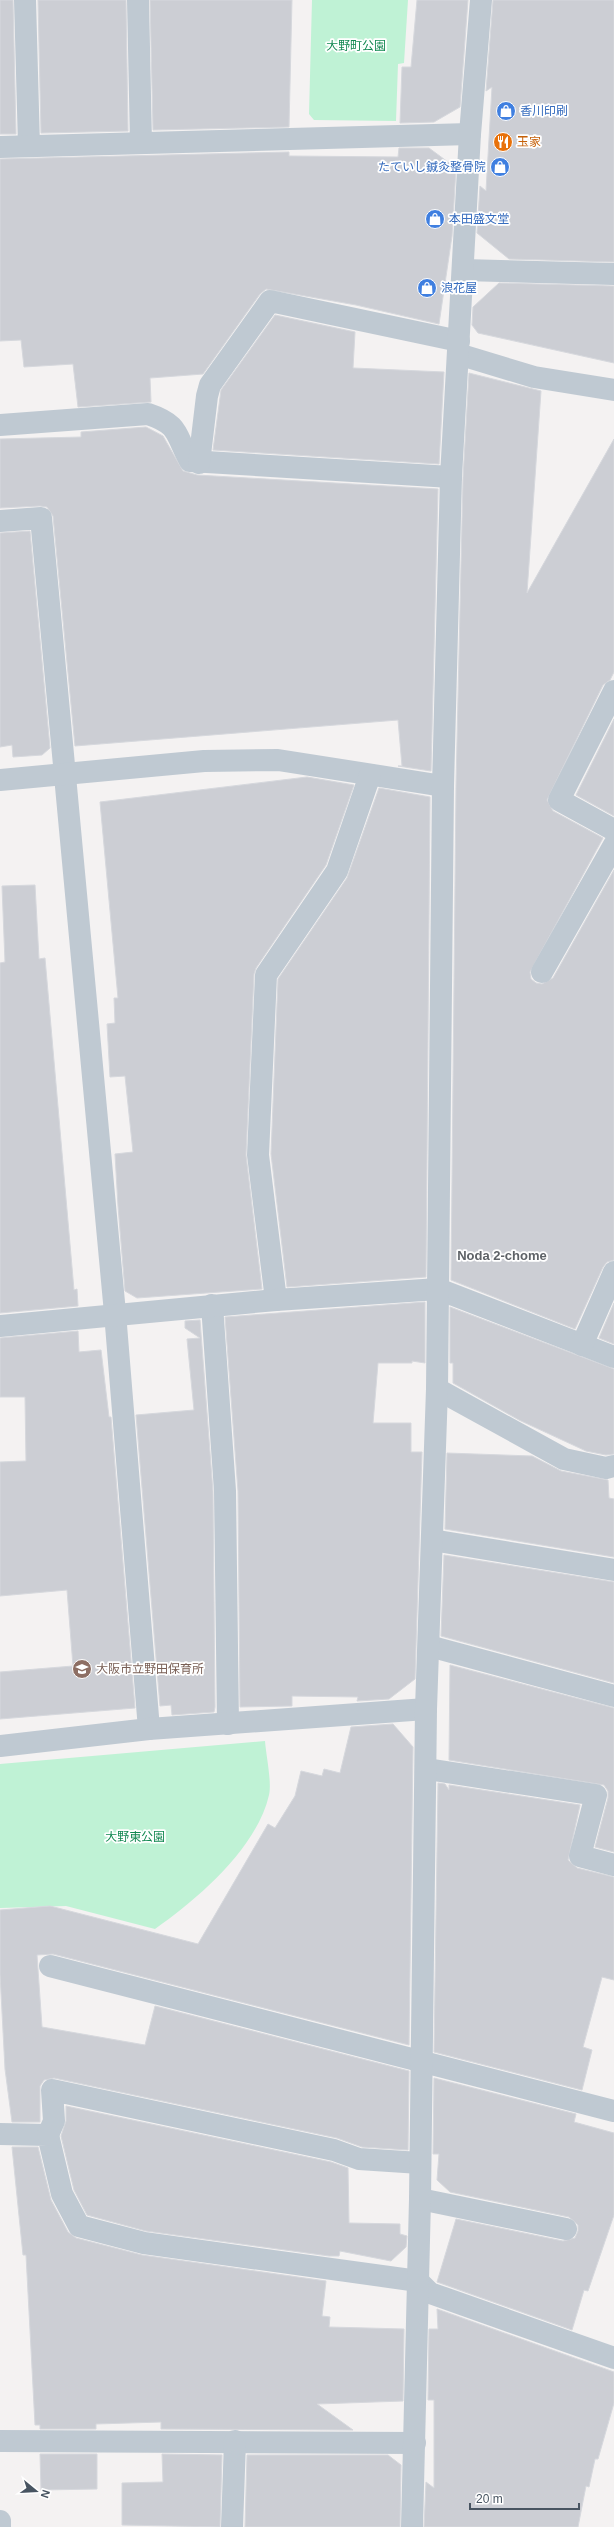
<svg xmlns="http://www.w3.org/2000/svg" width="614" height="2527" font-family="Helvetica,'Noto Sans JP',sans-serif">
<style>
.green{fill:#bff2d5}
.building{fill:#ccced4;stroke:#d6d8dd}
.lines{fill:none;stroke-linecap:round;stroke-linejoin:round}
.minor{stroke:#bfc9d2;stroke-width:22}
.labels{text-anchor:middle;stroke-width:3.5;stroke-linejoin:round;paint-order:stroke}
.park-label{font-size:12px;fill:#128851;stroke:#fff}
.shop-label{font-size:12px;fill:#366cbe;stroke:#fff;text-anchor:start}
.food-label{font-size:12px;fill:#c56008;stroke:#fff;text-anchor:start}
.education-label{font-size:12px;fill:#785e54;stroke:#fff;text-anchor:start}
.neighbourhood-label{font-size:13px;font-weight:bold;fill:#5e6267;stroke:#fff}
</style>
<rect width="100%" height="100%" fill="#f4f2f2"/>
<!-- green -->
<g class="green">
<polygon points="312,0 408,0 404,63 398,64 396,121 314,120 309,114"/>
<path d="M265 1741C266 1755 272 1782 269 1795 257 1848 198 1899 155 1929L66 1906 0 1908V1764Z"/>
</g>
<!-- building -->
<g class="building">
<polygon points="0,0 13,0 16,134 0,134"/>
<polygon points="38,0 126,0 128,131 41,133"/>
<polygon points="150,0 292,0 289,127 153,130"/>
<polygon points="417,0 468,0 460,107 434,122 400,123 402,67 411,67"/>
<polygon points="493,0 614,0 614,262 509,259 477,233 480,186 486,191 492,87 486,91"/>
<polygon points="399,148 429,148 456,168 452,236 439,324 356,305 266,289 260,294 203,374 150,378 151,402 78,407 73,364 24,367 21,340 0,341 0,159 289,152 289,156 398,157"/>
<polygon points="499,283 614,286 614,363 478,333 472,325 473,307"/>
<polygon points="275,315 355,332 353,368 444,372 439,464 213,450 221,390"/>
<polygon points="469,373 541,391 527,593 614,439 614,672 610,680 603,685 547,800 553,811 603,838 530,972 531,979 536,983 542,984 553,978 614,870 614,1260 607,1262 603,1267 575,1329 451,1280 456,786 463,478"/>
<polygon points="146,427 163,436 183,471 197,475 438,489 431,771 398,766 402,766 398,720 75,746 53,516 47,507 40,506 0,508 0,439 81,437 81,432"/>
<polygon points="30,531 50,748 42,755 13,757 12,745 0,747 0,533"/>
<polygon points="614,719 614,816 576,795"/>
<polygon points="307,777 354,785 326,865 256,968 254,974 246,1155 262,1289 137,1298 125,1291 118,1206 115,1154 133,1152 125,1076 110,1077 107,1024 115,1023 114,998 118,998 100,802"/>
<polygon points="379,788 430,797 426,1277 287,1287 271,1154 278,979 347,878"/>
<polygon points="35,885 39,959 45,958 74,1290 77,1289 78,1306 0,1313 0,963 5,962 2,886"/>
<polygon points="425,1302 425,1363 412,1361 412,1363 378,1363 373,1423 411,1423 411,1452 422,1452 415,1679 389,1699 357,1701 358,1697 292,1696 292,1706 240,1707 238,1491 225,1317"/>
<polygon points="614,1303 614,1344 599,1338"/>
<polygon points="450,1307 614,1369 614,1454 606,1455 586,1451 519,1420 453,1383 453,1363 450,1363"/>
<polygon points="200,1320 213,1492 215,1707 214,1712 172,1715 171,1705 160,1706 136,1415 194,1410 187,1339 200,1338 185,1328 185,1321"/>
<polygon points="78,1331 79,1352 101,1350 109,1417 111,1417 135,1708 0,1719 0,1672 73,1666 67,1590 0,1596 0,1462 26,1461 25,1397 0,1397 0,1338"/>
<polygon points="447,1453 532,1456 561,1471 608,1480 609,1498 614,1499 614,1557 445,1529"/>
<polygon points="444,1555 614,1582 614,1683 441,1636"/>
<polygon points="450,1665 614,1708 614,1852 595,1847 608,1798 608,1791 604,1785 449,1760"/>
<polygon points="393,1724 413,1747 409,2045 53,1954 37,1955 42,2027 145,2045 155,2006 409,2071 408,2150 362,2147 337,2138 54,2078 44,2080 40,2086 40,2122 12,2122 5,2069 0,1974 0,1910 50,1906 198,1944 268,1824 275,1828 295,1796 301,1771 322,1776 324,1769 340,1773 351,1727"/>
<polygon points="438,1783 445,1784 449,1790 449,1785 580,1805 568,1860 577,1868 614,1877 614,1980 602,1977 583,2047 592,2050 582,2090 434,2052"/>
<polygon points="434,2078 576,2114 574,2122 614,2133 614,2215 588,2291 584,2290 572,2330 437,2282 456,2219 563,2241 575,2238 578,2231 578,2225 569,2217 450,2192 437,2180 439,2154 433,2154"/>
<polygon points="66,2106 331,2162 348,2168 349,2223 400,2224 400,2234 407,2236 406,2247 391,2261 340,2251 339,2256 329,2256 146,2231 87,2215 74,2190 61,2136 66,2121"/>
<polygon points="12,2147 38,2147 51,2200 68,2232 76,2238 142,2255 326,2281 322,2316 330,2317 329,2327 404,2329 403,2401 317,2404 353,2430 161,2429 161,2422 96,2424 96,2429 40,2429 40,2425 35,2425 26,2255 23,2255"/>
<polygon points="437,2309 614,2372 614,2403 598,2459 595,2459 589,2487 586,2486 578,2527 424,2527 426,2482 434,2488 434,2400 428,2400 429,2329 438,2329"/>
<polygon points="40,2454 97,2454 97,2489 41,2490"/>
<polygon points="162,2454 222,2455 220,2527 122,2525 122,2483 163,2482"/>
<polygon points="247,2455 388,2455 401,2465 400,2527 245,2527"/>
</g>
<g class="lines">
<!-- minor -->
<g class="minor">
<polyline points="25,0 29,146"/>
<polyline points="138,0 141,143"/>
<polyline points="0,147 470,134"/>
<polyline points="463,270 614,274"/>
<polyline points="458,354 534,377 614,390"/>
<path d="M0 425 148 414C181 425 175 435 190 461L451 477"/>
<polyline points="199,463 207,396 210,385 270,301 459,341"/>
<polyline points="0,521 41,518 115,1313 149,1729"/>
<polyline points="614,691 559,800 614,830"/>
<polyline points="0,780 204,761 278,760 443,786"/>
<polyline points="542,972 614,845"/>
<polyline points="276,1300 258,1155 266,975 337,871 370,775"/>
<polyline points="212,1305 225,1491 228,1724"/>
<polyline points="0,1326 276,1300 438,1289 614,1357"/>
<polyline points="582,1345 614,1272"/>
<polyline points="437,1389 564,1459 606,1468 614,1466"/>
<polyline points="432,1540 614,1570"/>
<polyline points="429,1646 614,1696"/>
<polyline points="0,1746 149,1729 426,1709"/>
<polyline points="427,1769 596,1795 580,1856 614,1865"/>
<polyline points="50,1966 614,2111"/>
<polyline points="0,2134 48,2135 62,2194 79,2226 144,2243 418,2281 430,2293 614,2358"/>
<polyline points="48,2135 54,2121 52,2090 334,2150 359,2159 420,2163"/>
<polyline points="420,2199 566,2229"/>
<polyline points="0,2441 415,2443"/>
<polyline points="0,2521 0,2527"/>
<polyline points="232,2527 235,2441"/>
<polyline points="412,2527 420,2199 426,1709 437,1389 443,786 451,477 470,134 481,0"/>
</g>
</g>
<!-- icons -->
<defs>
<symbol id="shop-disc" viewBox="-11 -11 22 22"><circle r="9.5" fill="#3f7fe0" stroke="#fff"/><path d="M-5-2.5h2.3a2.7 3.5 0 0 1 5.4 0H5L5.5 6h-11ZM-1.5-2.5h3a1.5 2.3 0 0 0-3 0Z" fill="#fff"/></symbol>
<symbol id="restaurant-disc" viewBox="-11 -11 22 22"><circle r="9.5" fill="#e8710a" stroke="#fff"/><path d="M-5-6h1v4h1v-4h1v4h1v-4h1v5L-1.5 .5V6h-2V.5L-5-1ZM5-6V6H3V1.5H1.5Q1.5-4 5-6Z" fill="#fff"/></symbol>
<symbol id="school-disc" viewBox="-11 -11 22 22"><circle r="9.5" fill="#8d6e63" stroke="#fff"/><path d="M0-5L7-2L0 1L-7-2ZM-4 1L0 2.5L4 1V4Q0 6-4 4Z" fill="#fff"/></symbol>
</defs>
<g fill-rule="evenodd">
<use href="#shop-disc" x="495" y="100" width="22" height="22"/>
<use href="#restaurant-disc" x="492" y="131" width="22" height="22"/>
<use href="#shop-disc" x="489" y="156" width="22" height="22"/>
<use href="#shop-disc" x="424" y="208" width="22" height="22"/>
<use href="#shop-disc" x="416" y="277" width="22" height="22"/>
<use href="#school-disc" x="71" y="1658" width="22" height="22"/>
</g>
<g class="labels">
<!-- park labels -->
<g class="park-label">
<text x="356" y="50">大野町公園</text>
<text x="135" y="1841">大野東公園</text>
</g>
<!-- shop labels -->
<g class="shop-label">
<text x="520" y="115">香川印刷</text>
<text x="486" y="171" text-anchor="end">たていし鍼灸整骨院</text>
<text x="449" y="223">本田盛文堂</text>
<text x="441" y="292">浪花屋</text>
</g>
<!-- food labels -->
<g class="food-label">
<text x="517" y="146">玉家</text>
</g>
<!-- education labels -->
<g class="education-label">
<text x="96" y="1673">大阪市立野田保育所</text>
</g>
<!-- neighbourhood labels -->
<g class="neighbourhood-label">
<text x="502" y="1260">Noda 2-chome</text>
</g>
</g>
<!-- north arrow -->
<g transform="translate(36 2491) rotate(108)" stroke="#ffffff" stroke-width="3" paint-order="stroke">
<path d="M0-3L7 15L0 10L-7 15Z" fill="#485461"/>
<text y="-6" font-size="11" font-weight="bold" text-anchor="middle" fill="#485461">N</text>
</g>
<!-- scale -->
<path d="M470 2503v6h109v-6" fill="none" stroke="#485461" stroke-width="2"/>
<text x="476" y="2503" font-size="12" fill="#485461" stroke="#ffffff" stroke-width="3" paint-order="stroke">20 m</text>
</svg>
